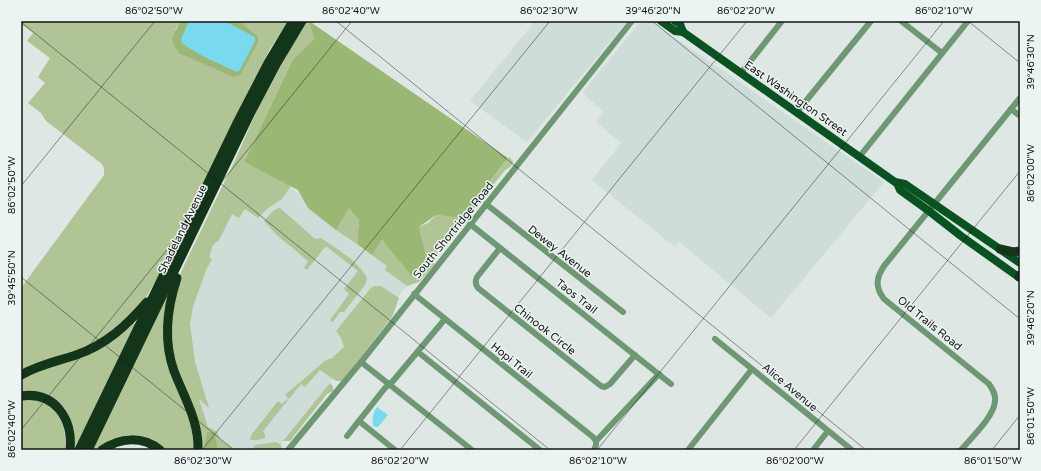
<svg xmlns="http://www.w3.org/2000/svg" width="1041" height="471" font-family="'Varela Round',sans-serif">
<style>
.built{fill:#ceddd7}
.green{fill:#b0c496}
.forest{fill:#9bb774}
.water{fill:#79d9ef}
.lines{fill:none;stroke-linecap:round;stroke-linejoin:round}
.minor{stroke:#6e9874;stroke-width:6}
.major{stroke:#085321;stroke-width:8}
.highway{stroke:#13351a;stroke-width:9}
.ticks{fill:none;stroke:#121413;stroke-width:1;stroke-opacity:0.45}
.labels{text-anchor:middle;stroke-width:3;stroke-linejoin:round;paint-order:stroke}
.street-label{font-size:11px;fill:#121413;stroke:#ecf4f1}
.neatline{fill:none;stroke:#121413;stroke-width:1.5}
.ticks-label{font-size:10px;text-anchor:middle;fill:#121413}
</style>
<rect width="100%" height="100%" fill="#dfe7e4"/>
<!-- built -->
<g class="built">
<polygon points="535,21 627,21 527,142 470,101"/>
<polygon points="641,21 651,21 884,182 771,318 679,242 675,247 592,180 621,143 596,122 604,112 582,93"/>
<polygon points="244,165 289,186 410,282 277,450 222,450 205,436 200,400 185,348 183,309"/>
</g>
<!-- green -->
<g class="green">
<polygon points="21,21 180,21 175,30 258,43 258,36 239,21 288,21 270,49 239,110 156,281 145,299 128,319 100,341 21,372 21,288 104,175 104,168 102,164 46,121 41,113 28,103 45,83 38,77 50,58 27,41 33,33 21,24"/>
<polygon points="306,21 309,21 314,39 293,59 244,162 291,186 282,199 267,209 258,218 245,209 239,218 232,214 219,240 213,245 209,257 212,259 206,270 193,307 190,324 195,362 209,408 199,399 208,427 217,432 220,439 235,450 201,450 178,374 170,337 175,289 182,270 236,158 256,112 289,51"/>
<path d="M509 157 513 161C513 165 510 168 506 169L432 261 435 264 419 282 407 286 385 270 387 266 372 255 382 240 412 275 427 259 419 227 428 223 436 215 461 218Z"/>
<polygon points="349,207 359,220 357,244 336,230"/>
<path d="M280 208 315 239 321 238C337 249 358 261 367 278L365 285 344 312H340L333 322 330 320 349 294 344 289 358 271 326 246 307 270 304 268 308 261 278 236 264 221 274 210Z"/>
<polygon points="374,286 381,286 399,298 392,317 342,381 336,381 320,370 305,387 301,384 289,399 285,395 326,360 332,358 344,347 341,338 336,331 370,289"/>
<polygon points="167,292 170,293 165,329 187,408 196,450 163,450 144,438 98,450 92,450"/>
<polygon points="132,322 135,324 74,450 64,411 21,393 21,378 62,361"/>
<polygon points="330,383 333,386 333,391 327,394 290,441 283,441"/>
<path d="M21 399C27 399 34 398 40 400 61 408 67 430 65 450H21Z"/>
<polygon points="287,399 288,400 263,431 265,434 265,438 257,440 250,440 252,434 278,401 282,404"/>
<polygon points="276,442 281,445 282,450 255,450 253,448 255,445"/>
</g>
<!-- forest -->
<g class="forest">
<polygon points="180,21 189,21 188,23 255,38 224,21 239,21 258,36 258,43 240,75 234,77 179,53 175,47 172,39"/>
<polygon points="309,21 508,158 461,218 436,215 419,227 427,259 412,276 382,240 372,255 357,244 359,220 349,208 336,230 308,208 298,190 244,162 293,59 314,39"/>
<polygon points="207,432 214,433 218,450 204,450"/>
</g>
<!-- water -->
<g class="water">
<path d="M189 21H224L255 37V41L240 70 237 72C218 63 199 56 182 43L181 39Z"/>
<path d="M377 407 388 415 378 427 373 426C372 419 373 412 377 407Z"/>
</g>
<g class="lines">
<!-- minor -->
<g class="minor">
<polyline points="901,21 942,53"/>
<polyline points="741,73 782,21"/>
<polyline points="1011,109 1020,116"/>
<polyline points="797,112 871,21"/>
<polyline points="860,156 968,21"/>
<polyline points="486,204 623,312"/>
<polyline points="470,224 671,384"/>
<path d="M500 248 477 277C475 281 475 284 478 288L601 386 605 387 610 384 635 355"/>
<polyline points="414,294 593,437 596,441"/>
<polyline points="715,339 852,450"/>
<polyline points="418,352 540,450"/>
<polyline points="361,362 472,450"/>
<polyline points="359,421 395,450"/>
<polyline points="347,436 385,388 393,381 445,319"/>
<polyline points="288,450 361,362 632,21"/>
<polyline points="594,450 596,445 596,441 659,374"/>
<polyline points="688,450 752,369"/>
<polyline points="813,450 828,431"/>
<path d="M961 450C971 438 994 417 995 401 996 395 993 390 989 384L884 299C875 287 876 278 884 266L1020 98"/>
</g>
<!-- major -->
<g class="major">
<polyline points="661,21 675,31 683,32"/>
<polyline points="675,21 680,24 683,32 895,182 905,184 1020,263"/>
<polyline points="897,183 900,190 929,211 961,236 1020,278"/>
</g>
<!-- highway -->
<g class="highway">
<polyline points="1000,249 1013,252 1020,251"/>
<polyline points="1019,277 1020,275"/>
<path d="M177 278C167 308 163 340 174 371 184 397 199 421 198 450"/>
<path d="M21 375C38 365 58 361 76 355 106 345 127 325 147 302"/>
<path d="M21 396C55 391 73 419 70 450"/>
<polyline points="79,450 238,121 268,63 293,21"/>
<polyline points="88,450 250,114 277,63 302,21"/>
<path d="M102 450C120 437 143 436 160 450"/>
</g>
</g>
<!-- ticks -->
<path class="ticks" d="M336 21 866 450M652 21 1020 319M968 21 1020 63M21 22 550 450M21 186 155 21M21 277 234 450M21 430 352 21M202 450 550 21M400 450 747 21M597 450 944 21M794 450 1020 171M992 450 1020 415"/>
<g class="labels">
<!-- street labels -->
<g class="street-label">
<text transform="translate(796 98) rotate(35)" y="4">East Washington Street</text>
<text transform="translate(182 229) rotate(-64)" y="4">Shadeland Avenue</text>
<text transform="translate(453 230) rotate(-51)" y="4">South Shortridge Road</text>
<text transform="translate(560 251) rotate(38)" y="4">Dewey Avenue</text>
<text transform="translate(577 296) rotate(38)" y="4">Taos Trail</text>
<text transform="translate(930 323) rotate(39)" y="4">Old Trails Road</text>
<text transform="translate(545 329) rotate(38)" y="4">Chinook Circle</text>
<text transform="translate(512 360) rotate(39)" y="4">Hopi Trail</text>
<text transform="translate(790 387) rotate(40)" y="4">Alice Avenue</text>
</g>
</g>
<!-- border -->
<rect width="1041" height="471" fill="none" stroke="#ecf4f1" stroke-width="44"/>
<rect x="22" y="22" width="997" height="427" class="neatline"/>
<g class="ticks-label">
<text x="154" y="14">86°02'50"W</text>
<text x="351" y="14">86°02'40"W</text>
<text x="549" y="14">86°02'30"W</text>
<text x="653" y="14">39°46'20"N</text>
<text x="746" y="14">86°02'20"W</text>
<text x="944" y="14">86°02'10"W</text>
<text transform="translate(1030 62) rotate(-90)" y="4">39°46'30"N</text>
<text transform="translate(1030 173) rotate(-90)" y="4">86°02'00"W</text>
<text transform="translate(11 185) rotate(-90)" y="4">86°02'50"W</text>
<text transform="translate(11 278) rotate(-90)" y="4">39°45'50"N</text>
<text transform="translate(1030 318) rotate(-90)" y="4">39°46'20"N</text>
<text transform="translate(1030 416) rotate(-90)" y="4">86°01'50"W</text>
<text transform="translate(11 429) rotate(-90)" y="4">86°02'40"W</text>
<text x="203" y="464">86°02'30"W</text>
<text x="400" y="464">86°02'20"W</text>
<text x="598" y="464">86°02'10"W</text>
<text x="795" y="464">86°02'00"W</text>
<text x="993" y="464">86°01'50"W</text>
</g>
</svg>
